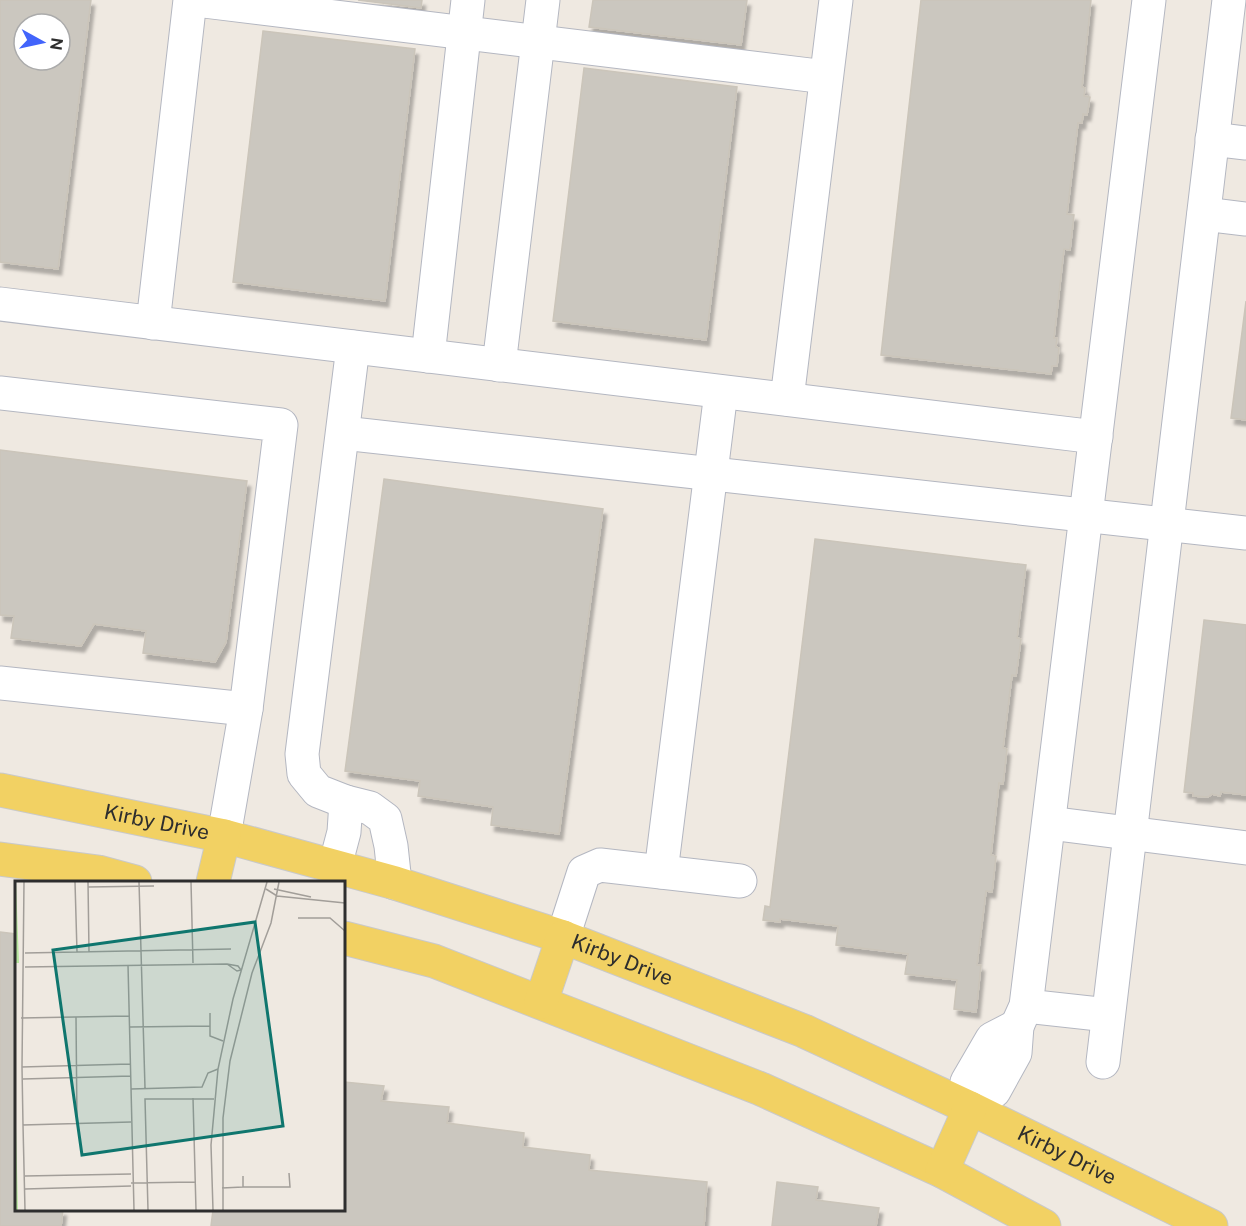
<svg xmlns="http://www.w3.org/2000/svg" width="1246" height="1226" font-family="'Public Sans',sans-serif">
<style>
.building{fill:#cbc7bf;stroke:#cbc5ba;stroke-width:1.5;fill-rule:evenodd;filter:url(#shadow)}
.lines{fill:none;stroke-linecap:round;stroke-linejoin:round}
.minor-casing{stroke:#b4b7c1;stroke-width:35}
.major-casing{stroke:#c9c9c9;stroke-width:35}
.minor{stroke:#fff;stroke-width:33}
.major{stroke:#f2d163;stroke-width:33}
.labels{text-anchor:middle;stroke-width:4.5;stroke-linejoin:round;paint-order:stroke}
.street-label{font-size:21px;fill:#2e2e2e;stroke:#fff}
.inset-road{fill:none;stroke:#a29e99;stroke-width:1.5}
.view{fill:#0f766e;fill-opacity:0.15;stroke:#0f766e;stroke-width:3}
.inset-edge{fill:none;stroke:#2e2e2e;stroke-width:3}
</style>
<defs>
<filter id="shadow"><feDropShadow dx="3.5" dy="6" stdDeviation="1.5" flood-color="#0004"/></filter>
</defs>
<rect width="100%" height="100%" fill="#efe9e1"/>
<!-- building -->
<g class="building">
<path d="M0 0H91L58 269 0 262ZM24 24H60V60H24Z"/>
<polygon points="358,0 422,0 421,8"/>
<polygon points="593,0 747,0 741,45 589,27"/>
<polygon points="921,0 1091,0 1082,87 1085,88 1084,96 1090,97 1087,115 1083,114 1082,123 1078,123 1067,214 1074,215 1070,250 1064,249 1054,338 1057,338 1056,347 1059,348 1057,366 1052,366 1051,374 881,355"/>
<polygon points="263,31 415,49 385,301 233,282"/>
<polygon points="584,68 737,87 706,340 553,321"/>
<polygon points="1246,301 1246,420 1231,418"/>
<polygon points="0,450 247,481 226,642 215,662 143,653 146,631 94,624 81,646 11,638 14,616 0,615"/>
<polygon points="384,479 603,509 559,834 491,825 493,807 418,796 420,781 345,771"/>
<polygon points="815,539 1026,565 1017,638 1021,639 1016,676 1012,675 1003,748 1007,749 1003,784 999,783 991,855 996,856 992,892 986,891 977,965 981,965 976,1012 954,1009 957,980 905,974 908,954 836,945 838,926 780,919 780,922 763,920 765,906 770,907"/>
<polygon points="1204,620 1246,625 1246,795 1221,792 1220,796 1212,794 1208,797 1193,796 1193,793 1184,792"/>
<polygon points="0,932 16,934 16,1210 63,1210 61,1226 0,1226"/>
<polygon points="344,1082 384,1086 381,1101 449,1107 447,1123 524,1133 523,1147 590,1155 589,1170 707,1182 704,1226 211,1226 213,1210 344,1210"/>
<polygon points="777,1182 818,1187 816,1200 879,1208 876,1226 772,1226"/>
</g>
<g class="lines">
<defs>
<g id="minor">
<polyline points="196,0 826,77"/>
<polyline points="1212,139 1246,143"/>
<polyline points="1204,214 1246,219"/>
<polyline points="0,304 1096,437"/>
<polyline points="153,323 190,0"/>
<polyline points="353,347 302,754 304,774 318,791 346,802 370,808 385,819 391,846 395,883"/>
<polyline points="428,356 468,0"/>
<polyline points="499,365 543,0"/>
<polyline points="0,393 281,425 246,709 224,836"/>
<polyline points="787,399 836,0"/>
<polyline points="343,433 1246,533"/>
<polyline points="0,683 246,709"/>
<polyline points="1049,823 1246,848"/>
<polyline points="335,866 344,832 346,802"/>
<polyline points="661,872 721,392"/>
<polyline points="563,937 584,872 600,865 740,881"/>
<polyline points="1026,1006 1108,1015"/>
<polyline points="1017,1026 1026,1006 1149,0"/>
<polygon points="1017,1026 1015,1053 994,1091 970,1108 967,1082 992,1039"/>
<polyline points="1103,1062 1229,0"/>
</g>
<g id="major">
<path id="s1" d="M0 790 224 836 395 883 563 937 804 1031 970 1108 1211 1226"/>
<polyline points="0,859 98,872 135,882"/>
<polyline points="213,882 224,836"/>
<polyline points="344,938 434,961 761,1089 942,1171 1044,1226"/>
<polyline points="541,1002 563,937"/>
<polyline points="942,1171 970,1108"/>
</g>
</defs>
<!-- minor casing -->
<use href="#minor" class="minor-casing"/>
<!-- major casing -->
<use href="#major" class="major-casing"/>
<!-- minor -->
<use href="#minor" class="minor"/>
<!-- major -->
<use href="#major" class="major"/>
</g>
<g class="labels">
<!-- street labels -->
<g class="street-label">
<text dy="7" stroke="none"><textPath href="#s1" startOffset="160">Kirby Drive</textPath></text>
<text dy="7" stroke="none"><textPath href="#s1" startOffset="646">Kirby Drive</textPath></text>
<text dy="7" stroke="none"><textPath href="#s1" startOffset="1132">Kirby Drive</textPath></text>
</g>
</g>
<!-- overview -->
<g transform="translate(15 881)">
<rect width="330" height="330" fill="#efe9e1"/>
<path d="M0 1H1L4 82H0ZM0 204 3 329H0Z" fill="#b6e59e"/>
<path class="inset-road" d="M9 1 7 186 115 183M60 1 62 71M73 1 74 71M124 1 130 207M176 1 178 82M73 6 139 5M251 8 262 15 330 22M259 8 296 16M283 37H315L330 50M10 72 216 68M212 83 223 85 226 89 222 90ZM113 84 119 329M10 86 212 83M195 132V155L208 160M61 136 62 242M6 137 114 135M115 146 195 145M7 186 8 244M8 198 116 195M116 208 187 206 193 192 203 188M178 217 181 329M10 295 116 293M228 295V306H275L274 292M116 302 180 301M207 307 228 306M10 308 116 305M10 329 8 244 116 241M133 329 130 218H199M198 329 196 264 203 188 218 118 252 1M208 329V237L215 180 237 92 256 42 264 1"/>
<path class="view" d="M240 41 268 245 67 274 38 69Z"/>
<rect width="330" height="330" class="inset-edge"/>
</g>
<!-- north arrow -->
<g transform="translate(42 42) rotate(98)"><circle r="28" fill="#ffffff" stroke="#ababab" stroke-width="1.5"/>
<path d="M0-4.5L10 22L0 15L-10 22Z" fill="#4264fb"/>
<text y="-9" font-size="16" font-weight="bold" text-anchor="middle" fill="#2e2e2e">N</text>
</g>
</svg>
